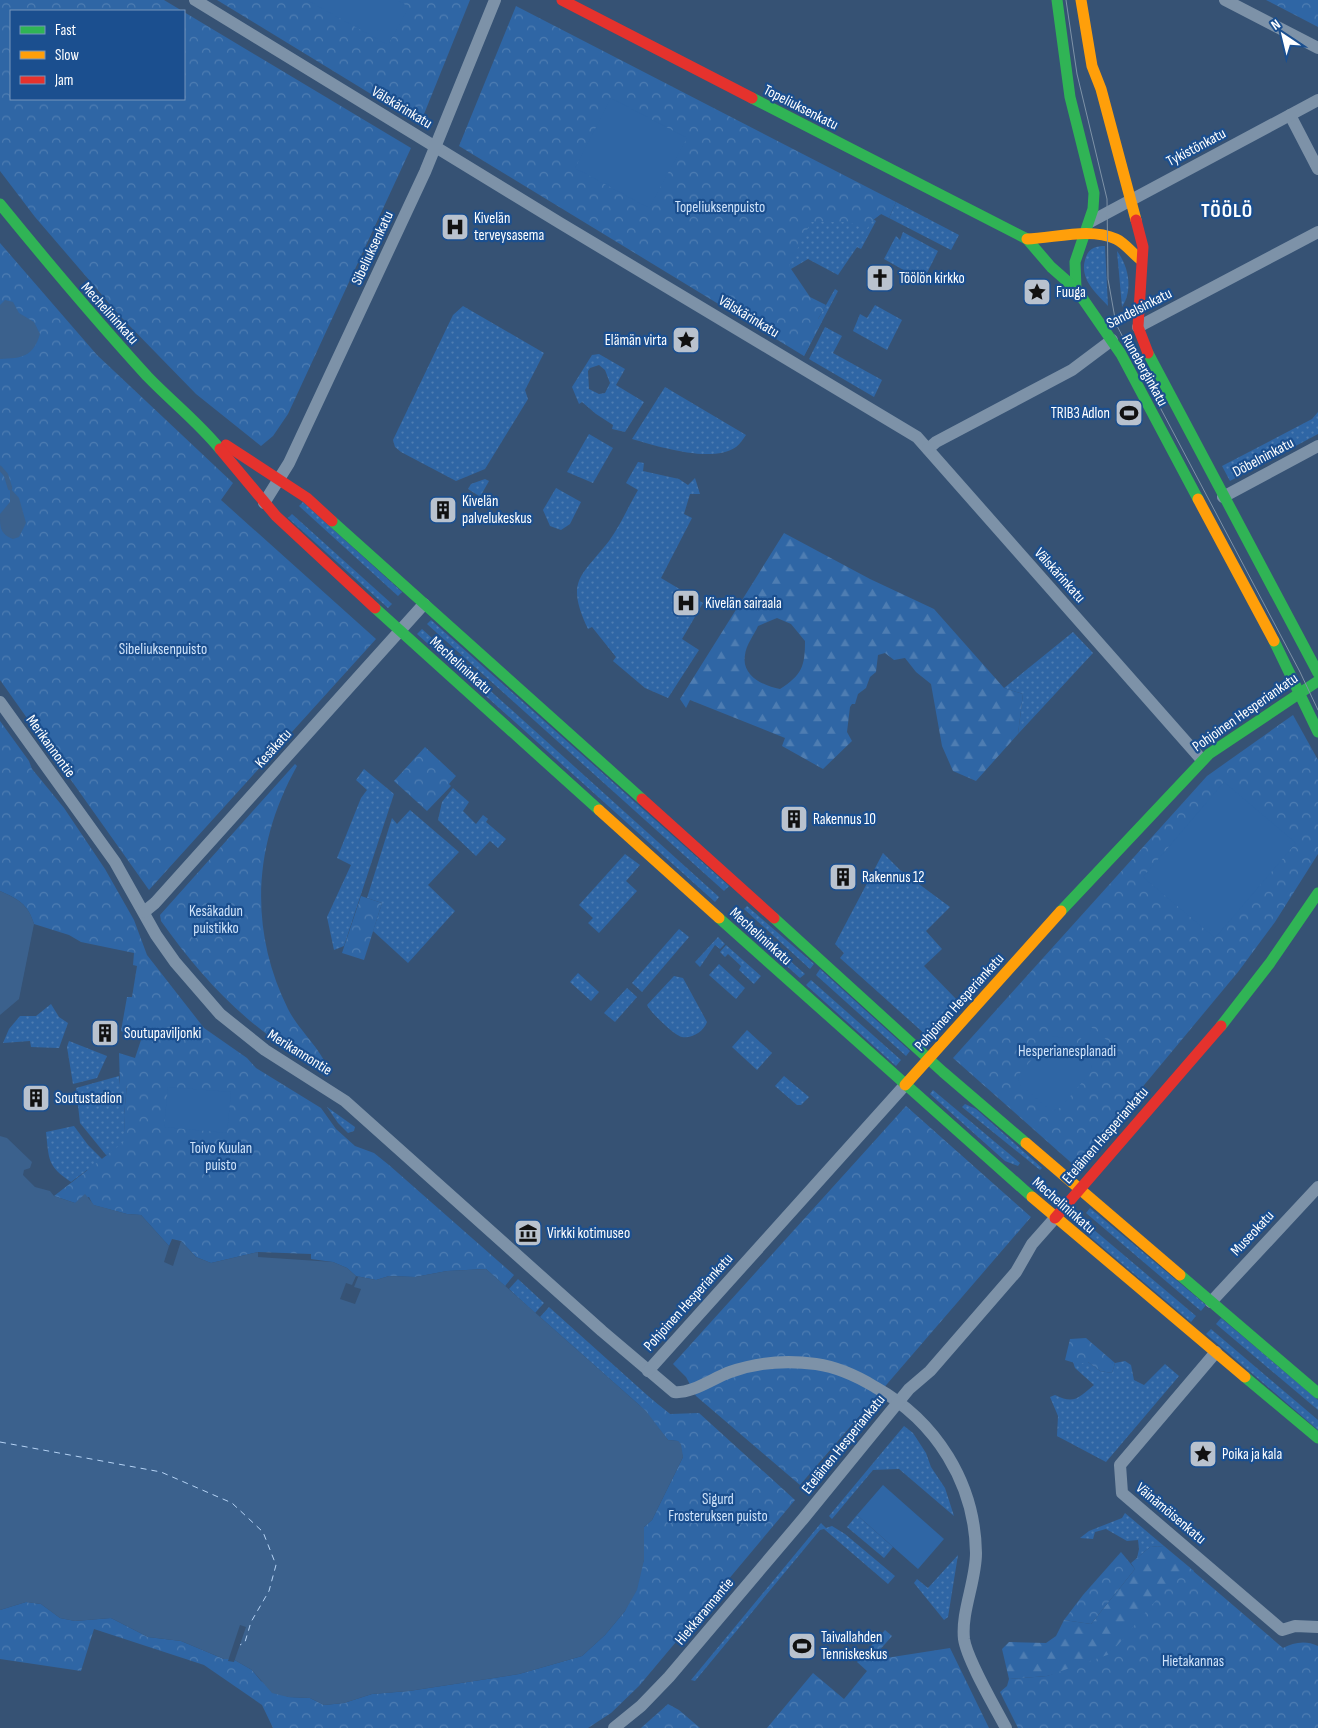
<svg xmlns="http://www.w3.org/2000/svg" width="1318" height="1728" font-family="'Sofia Sans Condensed',sans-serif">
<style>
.grass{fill:url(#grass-dots);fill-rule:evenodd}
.forest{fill:url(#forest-firs);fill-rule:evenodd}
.park{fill:url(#park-crowns);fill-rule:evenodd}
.pitch{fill:#2f66a5}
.water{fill:#3b618d}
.pier{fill:#365274}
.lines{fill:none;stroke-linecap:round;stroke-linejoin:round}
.stream{stroke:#3b618d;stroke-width:4.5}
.ferry{stroke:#b5d3f5;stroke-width:1;stroke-dasharray:6 5;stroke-linecap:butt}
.street{stroke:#7d92a8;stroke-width:12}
.fast{stroke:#30b455;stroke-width:11}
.slow{stroke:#ff9f0a;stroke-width:11}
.jam{stroke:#e5322d;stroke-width:11}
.tram{stroke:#7e92a7;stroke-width:1}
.labels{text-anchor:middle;stroke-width:4.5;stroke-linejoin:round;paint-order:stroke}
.street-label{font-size:15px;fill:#fff;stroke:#1b4f8f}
.park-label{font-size:15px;fill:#cfe3fa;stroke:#1b4f8f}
.poi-label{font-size:15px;fill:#fff;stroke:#1b4f8f;text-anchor:start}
.district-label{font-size:20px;font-weight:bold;letter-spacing:1px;fill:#fff;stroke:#1b4f8f}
</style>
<defs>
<pattern id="grass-dots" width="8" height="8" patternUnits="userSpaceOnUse" patternTransform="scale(1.25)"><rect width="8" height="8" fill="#2f66a5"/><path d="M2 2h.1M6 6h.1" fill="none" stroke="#4e7db2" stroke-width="1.8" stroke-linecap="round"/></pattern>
<pattern id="forest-firs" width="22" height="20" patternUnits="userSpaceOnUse" patternTransform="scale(1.25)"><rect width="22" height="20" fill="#2f66a5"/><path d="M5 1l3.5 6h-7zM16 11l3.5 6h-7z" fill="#4e7db2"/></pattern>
<pattern id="park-crowns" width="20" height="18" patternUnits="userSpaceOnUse" patternTransform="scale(1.25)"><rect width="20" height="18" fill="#2f66a5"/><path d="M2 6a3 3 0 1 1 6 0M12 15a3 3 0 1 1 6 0" fill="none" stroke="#4e7db2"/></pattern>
</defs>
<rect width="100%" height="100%" fill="#365274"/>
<!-- grass -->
<g class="grass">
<polygon points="896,202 959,235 951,250 889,218"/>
<polygon points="881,214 873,219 876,221 861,249 857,247 838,275 808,259 791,269 792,282 818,319 835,289 838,291 804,356 779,285 803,221"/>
<polygon points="903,232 938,251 923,281 884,259 896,236 900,240"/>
<path d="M1105 246 1108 306C1095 292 1078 278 1086 257 1089 248 1096 246 1105 246Z"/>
<path d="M1117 251C1129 267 1133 290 1122 307Z"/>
<polygon points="875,305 902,320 887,350 853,331 860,314 867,318"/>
<polygon points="463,306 544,353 525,390 528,399 485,469 456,481 401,452 395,447 393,440 453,315"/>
<polygon points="825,327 842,336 833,353 882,380 874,397 809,359"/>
<path d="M599 354 625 369 616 385 644 402 625 432 612 429 613 425 596 414 582 402 579 404 572 387 592 355ZM599 365 605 370 610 383 605 393 599 394 589 389 588 371 590 368Z"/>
<path d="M665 387 746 435C743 439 740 444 736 447 712 464 657 446 632 439Z"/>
<polygon points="1318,412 1318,434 1230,481 1222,466 1312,419"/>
<polygon points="589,434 613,448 593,483 567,472"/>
<path d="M638 462 644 463 643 471 679 479 688 485 695 478 700 494H690L684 514 692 518 661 578 703 603 682 639 699 650 668 698 645 688 613 661 616 657 592 627 588 629C565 580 581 577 609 541 620 526 628 507 638 490L626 483Z"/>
<polygon points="485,479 489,481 481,495 479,496 468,489 471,484"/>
<polygon points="556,488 581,502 570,524 561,530 550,526 543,510"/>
<polygon points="303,502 402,592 398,596 299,506"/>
<polygon points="292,514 392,604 388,608 288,518"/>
<polygon points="431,620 729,886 724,891 427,624"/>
<polygon points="422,629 719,897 715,902 417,634"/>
<polygon points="1073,632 1093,653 1018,734 1023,694 1004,688"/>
<polygon points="364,769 394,794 344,946 334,950 327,917 351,865 337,858 361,798 367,790 356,780"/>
<polygon points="453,788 469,802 463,811 476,824 483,815 488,819 486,822 506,839 498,848 490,841 476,856 438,820 442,802"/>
<polygon points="410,810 459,852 428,885 455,911 408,963 373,931 382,903 367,898 392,818 397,824"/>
<polygon points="883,853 900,870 950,907 926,931 942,949 924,966 958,1001 927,1036 840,958 844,953 835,944"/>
<polygon points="625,854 640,865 626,881 637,891 599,933 588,923 593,918 579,905"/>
<polygon points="747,906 814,964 810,969 744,909"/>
<polygon points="738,915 805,974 800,978 735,920"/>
<polygon points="679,929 689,937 642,992 632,983"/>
<polygon points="718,937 725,944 720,949 715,945 700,967 695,962"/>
<polygon points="726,945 761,976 754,984 739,970 741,966 728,954 725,957 720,952"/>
<polygon points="719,964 745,988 736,999 709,975"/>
<polygon points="820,969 910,1051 906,1056 816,975"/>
<polygon points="578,973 599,992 591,1001 570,982"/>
<path d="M674 976 683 978 707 1022C704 1031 692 1039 682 1037 675 1036 650 1012 647 1005Z"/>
<polygon points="811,980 901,1060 896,1066 806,985"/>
<polygon points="627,988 637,997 615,1022 604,1013"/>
<polygon points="51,1004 59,1017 68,1023 59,1048 31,1047 30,1041 3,1043 9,1029 20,1016 36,1016"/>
<polygon points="747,1030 772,1053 757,1070 732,1047"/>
<polygon points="69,1041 107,1056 97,1078 73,1084 67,1047"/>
<polygon points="119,1076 120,1085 127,1085 124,1115 126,1151 106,1155 80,1123 76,1088"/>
<polygon points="784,1076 809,1097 801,1105 797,1105 775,1086"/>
<polygon points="933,1090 1020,1163 1018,1166 1005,1161 930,1094"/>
<polygon points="965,1104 976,1109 1042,1168 1040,1170 962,1107"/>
<polygon points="327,1107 355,1127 354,1131 348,1133 338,1123"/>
<path d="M74 1126 88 1145 112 1169 87 1170 71 1182C47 1166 49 1159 46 1132Z"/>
<polygon points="1090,1208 1206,1305 1201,1311 1086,1213"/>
<polygon points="1080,1218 1196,1316 1191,1322 1075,1224"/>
<polygon points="518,1279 544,1303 535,1313 509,1289"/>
<polygon points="549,1307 657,1404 670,1414 646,1411 540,1317"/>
<polygon points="1221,1318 1318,1400 1318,1410 1216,1324"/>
<polygon points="1211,1329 1318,1420 1318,1430 1206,1334"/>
<path d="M1125 1361 1131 1365 1134 1380 1144 1385 1165 1364 1179 1376 1106 1462 1057 1436 1058 1416 1050 1397 1055 1395C1075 1405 1079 1397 1094 1385L1075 1368 1073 1362H1088L1100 1371 1112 1373 1115 1363Z"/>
<polygon points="904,1426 913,1433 926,1453 931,1467 945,1488 954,1516 899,1469 873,1470 832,1519 829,1516"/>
<polygon points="1125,1513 1164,1546 1150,1547 1137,1558 1139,1549 1138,1540 1127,1541 1106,1529 1095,1532 1093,1539 1080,1538 1089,1531 1122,1518"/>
<polygon points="857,1515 893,1547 884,1558 847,1527"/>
<polygon points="821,1523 826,1528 832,1526 845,1534 895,1576 888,1584 824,1529 820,1530 695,1681 691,1680"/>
<polygon points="958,1555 948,1617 944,1620 914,1583 917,1579 928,1588"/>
</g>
<!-- forest -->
<g class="forest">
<path d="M784 533 870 579 934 609 1004 688 1023 694 1018 734 976 781 953 771 942 746 931 684 916 672 905 658 894 660 885 653 878 655 876 672 870 677 866 688 858 694 855 704H852L850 707 847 732 852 741 823 769 782 746 785 738 690 700 686 708 680 699ZM777 618 791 624 805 641C805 666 802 675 780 689 764 686 741 676 745 655 746 645 754 635 758 626Z"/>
<polygon points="1164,1546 1194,1571 1123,1656 1047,1676 1009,1679 1002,1649 1009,1642 1046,1643 1056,1636 1064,1620 1091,1624 1135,1569 1131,1563 1150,1547"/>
</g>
<!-- park -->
<g class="park">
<path d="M0 0H164L411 148 288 414 273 436 261 446 196 394 120 316 35 217 0 171ZM184 11V99H11V11Z"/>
<polygon points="217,0 470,0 420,124"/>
<polygon points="1266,0 1318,0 1318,27"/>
<polygon points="516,6 896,202 889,218 881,214 872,221 866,230 849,222 811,222 789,266 810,297 826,305 818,319 822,321 804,356 459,146"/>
<polygon points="0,243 97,355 233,483 221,500 376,639 149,890 0,680"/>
<polygon points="1293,715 1318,760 1318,854 1275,922 1238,972 1076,1167 953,1058 1207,776"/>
<path d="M0 721 29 761 32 769 64 808 105 869 134 920 147 955 204 1028 247 1058 256 1068 321 1108 336 1129 355 1146 374 1153 389 1165 514 1275 505 1286 486 1269 447 1271 415 1277 389 1276 376 1280 356 1276 347 1268 333 1262 311 1259V1254L258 1252 211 1263 196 1257 181 1241 172 1239 169 1246 141 1215 127 1214 93 1205 89 1197 75 1203 54 1196 125 1141 124 1115 127 1085H120L119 1053 135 1058 141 1040 121 1031 127 997H132L137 966 133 965 134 953 81 942 69 935 34 924C28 904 18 899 0 891Z"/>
<polygon points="425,747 456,776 449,784 451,786 427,811 394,781"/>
<path d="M295 764 297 766C254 843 248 928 288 1009 299 1031 322 1049 329 1072 256 1036 208 987 161 921L160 915Z"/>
<polygon points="361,896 382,903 364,960 342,953"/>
<polygon points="906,1106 1031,1217 800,1485 696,1396 686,1377 673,1364"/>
<polygon points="1086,1338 1115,1363 1112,1373 1100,1371 1088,1362 1078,1364 1065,1360 1070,1339"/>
<polygon points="649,1397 670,1414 699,1413 795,1500 639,1686 611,1713 588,1728 273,1728 262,1705 204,1665 94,1629 81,1671 0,1659 0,1610 26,1602 41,1604 60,1618 75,1621 111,1618 148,1637 181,1641 224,1659 233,1659 252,1670 261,1681 288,1697 310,1698 324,1705 344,1703 372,1694 409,1691 519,1674 582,1656 605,1635 625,1611 644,1560 644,1527 652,1520 683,1457 678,1441 668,1440 640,1406"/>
<polygon points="1121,1552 1135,1569 1091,1624 1064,1620 1083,1595"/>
<path d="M1186 1565 1283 1648C1294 1642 1306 1640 1318 1646V1728H1018L1000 1692 1007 1686 1009 1679 1047 1676 1110 1654Z"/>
<polygon points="885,1630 892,1636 878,1652 886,1658 950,1648 989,1728 767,1728 813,1673 844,1699 867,1671 857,1662"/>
<polygon points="668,1704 679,1710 700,1728 641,1728"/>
</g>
<!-- pitch -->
<g class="pitch">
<polygon points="307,0 397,0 409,7 388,45"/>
<polygon points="611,98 687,138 649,208 575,168"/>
<polygon points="1224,782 1296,843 1215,938 1143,877"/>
<path d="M1091 1027 1115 1047C1116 1056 1110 1060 1103 1061L1099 1060 1078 1042Z"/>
<polygon points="1053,1036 1063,1038 1089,1061 1092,1066 1090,1073 1060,1108 1052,1111 1021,1086 1018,1079 1020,1073"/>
<polygon points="168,1087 231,1092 227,1133 164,1127"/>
<polygon points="883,1485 944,1539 918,1569 857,1515"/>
</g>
<!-- water -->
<g class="water">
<path d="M5 300 13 302 19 313 34 322 40 334C33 357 22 358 0 359V305Z"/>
<path d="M10 488 19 498 26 523 19 537 13 539C0 534 0 527 0 514L10 502Z"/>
<path d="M0 891C18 899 28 904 34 924L19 999 0 1015Z"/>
<polygon points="0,1136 7,1138 32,1162 30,1168 24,1170 23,1175 35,1187 50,1191 54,1196 75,1203 85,1194 94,1205 127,1214 141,1215 169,1246 164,1262 173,1266 181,1241 196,1257 211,1263 258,1252 258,1257 333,1262 347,1268 356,1276 376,1280 389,1276 415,1277 447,1271 486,1269 646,1411 668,1440 678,1441 681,1444 683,1457 652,1520 644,1527 644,1560 637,1590 625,1611 605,1635 582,1656 519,1674 409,1691 372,1694 344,1703 324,1705 310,1698 288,1697 272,1693 252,1670 233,1659 224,1659 181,1641 148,1637 111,1618 75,1621 60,1618 41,1604 26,1602 0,1610"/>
</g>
<!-- pier -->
<g class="pier">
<polygon points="356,1276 358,1277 354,1287 361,1289 355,1304 340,1299 346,1283 352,1285"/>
<polygon points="240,1625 246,1627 234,1662 228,1661"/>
</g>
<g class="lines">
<!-- stream -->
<polyline class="stream" points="0,468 6,475 10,488"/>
<!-- ferry -->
<polyline class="ferry" points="0,1442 161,1472 232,1503 263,1532 276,1565 269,1591 251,1622 245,1642 240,1645"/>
<!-- street -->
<g class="street">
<polyline points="195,0 560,223 917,437 1202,760"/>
<polyline points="1225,0 1318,48"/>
<polyline points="1290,115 1318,169"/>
<polyline points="1090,222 1318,100"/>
<polyline points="1138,327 1318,232"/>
<polyline points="928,449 936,442 1072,370 1112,340"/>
<polyline points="1223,497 1318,446"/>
<polyline points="264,503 289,463 425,172 495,0"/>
<path d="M0 702 115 862 156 935 175 962 220 1014 265 1050 345 1101 602 1331 674 1392C692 1394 713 1378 730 1372 758 1362 786 1360 816 1364 837 1367 857 1376 875 1387 936 1421 975 1483 976 1553 976 1581 961 1612 964 1639 967 1660 995 1707 1006 1728"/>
<polyline points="144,912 155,903 424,604"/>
<polyline points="1211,1302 1318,1187"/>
<polyline points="1216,1352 1120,1465 1122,1493 1282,1630 1295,1626 1318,1627"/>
<polyline points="648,1371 905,1085"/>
<polyline points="614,1728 641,1706 669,1677 803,1519 909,1389 930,1371 1016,1272 1032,1244 1055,1218"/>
</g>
<!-- fast -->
<g class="fast">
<polyline points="1057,0 1070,97 1094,193 1093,209 1075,262 1076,289 1121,354 1198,499"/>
<polyline points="752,98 1027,239 1051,267 1076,289"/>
<path d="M0 204C48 263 96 320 147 376 171 401 198 422 220 449"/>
<polyline points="1148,353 1318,673"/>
<polyline points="332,521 642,799"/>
<polyline points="375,608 599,810"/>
<polyline points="1274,641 1318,732"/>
<polyline points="1061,911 1209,754 1318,681"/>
<polyline points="719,918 1032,1197"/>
<polyline points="774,918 943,1072 1026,1143"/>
<polyline points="1221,1026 1270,963 1318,893"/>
<polyline points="1180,1275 1318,1393"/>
<polyline points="1245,1377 1318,1438"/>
</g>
<!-- slow -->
<g class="slow">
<polyline points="1081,0 1092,66 1101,89 1136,220"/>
<path d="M1027 239C1055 238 1090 227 1116 239 1125 243 1132 253 1140 259"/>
<polyline points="1198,499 1274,641"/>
<polyline points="599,810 719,918"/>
<polyline points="905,1085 1061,911"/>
<polyline points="1026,1143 1180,1275"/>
<polyline points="1032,1197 1245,1377"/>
</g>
<!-- jam -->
<g class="jam">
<polyline points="562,0 752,98"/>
<polyline points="1136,220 1143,247 1138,327 1148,353"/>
<polyline points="226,445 307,498 332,521"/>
<polyline points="220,449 276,516 375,608"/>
<polyline points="642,799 774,918"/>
<polyline points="1055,1218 1221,1026"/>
</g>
<!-- tram -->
<polyline class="tram" points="1066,0 1077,74 1107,199 1108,279 1116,324 1300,672 1318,710"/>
</g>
<!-- icons -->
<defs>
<symbol id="hospital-square" viewBox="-11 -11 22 22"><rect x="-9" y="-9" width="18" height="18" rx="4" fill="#b9c2ce" stroke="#1b4f8f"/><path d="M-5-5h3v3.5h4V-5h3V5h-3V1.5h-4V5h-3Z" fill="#111"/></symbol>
<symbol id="church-square" viewBox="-11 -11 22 22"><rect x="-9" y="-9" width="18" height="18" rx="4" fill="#b9c2ce" stroke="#1b4f8f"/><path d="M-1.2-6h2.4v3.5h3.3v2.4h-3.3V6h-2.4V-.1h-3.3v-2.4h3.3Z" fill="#111"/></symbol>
<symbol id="sight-square" viewBox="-11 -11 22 22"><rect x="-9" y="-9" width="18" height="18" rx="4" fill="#b9c2ce" stroke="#1b4f8f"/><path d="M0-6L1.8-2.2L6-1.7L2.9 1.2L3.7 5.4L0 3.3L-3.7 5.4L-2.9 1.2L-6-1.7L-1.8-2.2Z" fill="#111"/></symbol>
<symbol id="stadium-square" viewBox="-11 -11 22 22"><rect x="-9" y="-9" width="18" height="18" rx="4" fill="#b9c2ce" stroke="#1b4f8f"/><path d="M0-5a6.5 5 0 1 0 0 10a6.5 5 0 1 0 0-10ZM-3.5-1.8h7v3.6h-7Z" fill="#111"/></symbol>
<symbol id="building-square" viewBox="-11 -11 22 22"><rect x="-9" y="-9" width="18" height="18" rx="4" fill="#b9c2ce" stroke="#1b4f8f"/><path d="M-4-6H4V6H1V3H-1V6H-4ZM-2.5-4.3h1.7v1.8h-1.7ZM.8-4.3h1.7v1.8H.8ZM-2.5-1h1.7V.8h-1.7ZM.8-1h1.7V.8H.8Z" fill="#111"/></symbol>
<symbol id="museum-square" viewBox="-11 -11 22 22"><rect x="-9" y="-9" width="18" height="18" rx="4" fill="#b9c2ce" stroke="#1b4f8f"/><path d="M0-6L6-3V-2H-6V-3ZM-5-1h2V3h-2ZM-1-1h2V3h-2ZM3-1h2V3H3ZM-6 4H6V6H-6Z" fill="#111"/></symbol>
</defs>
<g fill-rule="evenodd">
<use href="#hospital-square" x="439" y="211" width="32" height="32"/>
<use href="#church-square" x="864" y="262" width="32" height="32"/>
<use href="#sight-square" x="1021" y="276" width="32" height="32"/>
<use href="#sight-square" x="670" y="324" width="32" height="32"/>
<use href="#stadium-square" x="1113" y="397" width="32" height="32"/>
<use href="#building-square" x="427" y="494" width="32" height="32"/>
<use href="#hospital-square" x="670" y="587" width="32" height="32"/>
<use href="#building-square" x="778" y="803" width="32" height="32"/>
<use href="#building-square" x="827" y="861" width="32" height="32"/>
<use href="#building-square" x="89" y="1017" width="32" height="32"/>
<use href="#building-square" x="20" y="1082" width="32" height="32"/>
<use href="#museum-square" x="512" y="1217" width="32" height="32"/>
<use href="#sight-square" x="1187" y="1438" width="32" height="32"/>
<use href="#stadium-square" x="786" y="1630" width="32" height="32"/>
</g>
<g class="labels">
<!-- street labels -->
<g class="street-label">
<text transform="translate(402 107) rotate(31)" y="5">Välskärinkatu</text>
<text transform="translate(801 107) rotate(27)" y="5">Topeliuksenkatu</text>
<text transform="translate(1196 147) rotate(-28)" y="5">Tykistönkatu</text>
<text transform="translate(372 248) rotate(-65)" y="5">Sibeliuksenkatu</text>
<text transform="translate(1139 308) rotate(-27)" y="5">Sandelsinkatu</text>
<text transform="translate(110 313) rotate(48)" y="5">Mechelininkatu</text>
<text transform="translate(749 316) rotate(31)" y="5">Välskärinkatu</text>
<text transform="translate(1145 370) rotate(61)" y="5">Runeberginkatu</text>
<text transform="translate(1263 457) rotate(-28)" y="5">Döbelninkatu</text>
<text transform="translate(1060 575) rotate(48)" y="5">Välskärinkatu</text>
<text transform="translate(461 665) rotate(42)" y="5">Mechelininkatu</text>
<text transform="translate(1245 712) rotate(-35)" y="5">Pohjoinen Hesperiankatu</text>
<text transform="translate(51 746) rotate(54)" y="5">Merikannontie</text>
<text transform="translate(273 748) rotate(-48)" y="5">Kesäkatu</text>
<text transform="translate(761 936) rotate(42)" y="5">Mechelininkatu</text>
<text transform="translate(959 1002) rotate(-48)" y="5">Pohjoinen Hesperiankatu</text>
<text transform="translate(300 1052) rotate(32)" y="5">Merikannontie</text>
<text transform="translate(1105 1135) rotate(-49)" y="5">Eteläinen Hesperiankatu</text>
<text transform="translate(1064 1205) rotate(41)" y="5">Mechelininkatu</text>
<text transform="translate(1252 1233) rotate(-47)" y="5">Museokatu</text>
<text transform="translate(688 1302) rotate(-48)" y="5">Pohjoinen Hesperiankatu</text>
<text transform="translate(843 1444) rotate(-51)" y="5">Eteläinen Hesperiankatu</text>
<text transform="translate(1171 1513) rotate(40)" y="5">Väinämöisenkatu</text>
<text transform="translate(704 1611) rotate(-50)" y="5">Hiekkarannantie</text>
</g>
<!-- park labels -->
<g class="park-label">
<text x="720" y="212">Topeliuksenpuisto</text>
<text x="163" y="654">Sibeliuksenpuisto</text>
<text x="216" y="916">Kesäkadun<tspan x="216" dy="17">puistikko</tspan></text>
<text x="1067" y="1056">Hesperianesplanadi</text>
<text x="221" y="1153">Toivo Kuulan<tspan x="221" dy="17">puisto</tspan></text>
<text x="718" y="1504">Sigurd<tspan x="718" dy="17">Frosteruksen puisto</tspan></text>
<text x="1193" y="1666">Hietakannas</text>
</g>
<!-- poi labels -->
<g class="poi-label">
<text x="474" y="223">Kivelän<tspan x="474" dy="17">terveysasema</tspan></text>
<text x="899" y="283">Töölön kirkko</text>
<text x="1056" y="297">Fuuga</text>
<text x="667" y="345" text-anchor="end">Elämän virta</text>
<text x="1110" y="418" text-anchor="end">TRIB3 Adlon</text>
<text x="462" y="506">Kivelän<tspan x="462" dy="17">palvelukeskus</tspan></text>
<text x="705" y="608">Kivelän sairaala</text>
<text x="813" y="824">Rakennus 10</text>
<text x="862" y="882">Rakennus 12</text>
<text x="124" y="1038">Soutupaviljonki</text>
<text x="55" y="1103">Soutustadion</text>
<text x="547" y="1238">Virkki kotimuseo</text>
<text x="1222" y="1459">Poika ja kala</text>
<text x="821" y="1642">Taivallahden<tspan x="821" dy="17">Tenniskeskus</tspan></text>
</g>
<!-- district labels -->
<g class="district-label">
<text x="1227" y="217">TÖÖLÖ</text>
</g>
</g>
<!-- legend -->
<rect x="10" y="10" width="175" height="90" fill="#1b4f8f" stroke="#7695bc"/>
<rect x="20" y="26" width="25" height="8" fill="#30b455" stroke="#7695bc"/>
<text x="55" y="35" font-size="15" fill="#ffffff">Fast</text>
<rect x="20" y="51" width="25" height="8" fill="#ff9f0a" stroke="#7695bc"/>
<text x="55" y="60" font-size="15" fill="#ffffff">Slow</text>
<rect x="20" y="76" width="25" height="8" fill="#e5322d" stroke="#7695bc"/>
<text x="55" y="85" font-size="15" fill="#ffffff">Jam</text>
<!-- north arrow -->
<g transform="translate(1283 35) rotate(325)" stroke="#1b4f8f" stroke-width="4" paint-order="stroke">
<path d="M0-4L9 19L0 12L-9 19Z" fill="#ffffff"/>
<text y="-8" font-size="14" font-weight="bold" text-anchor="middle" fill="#ffffff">N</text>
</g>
</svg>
